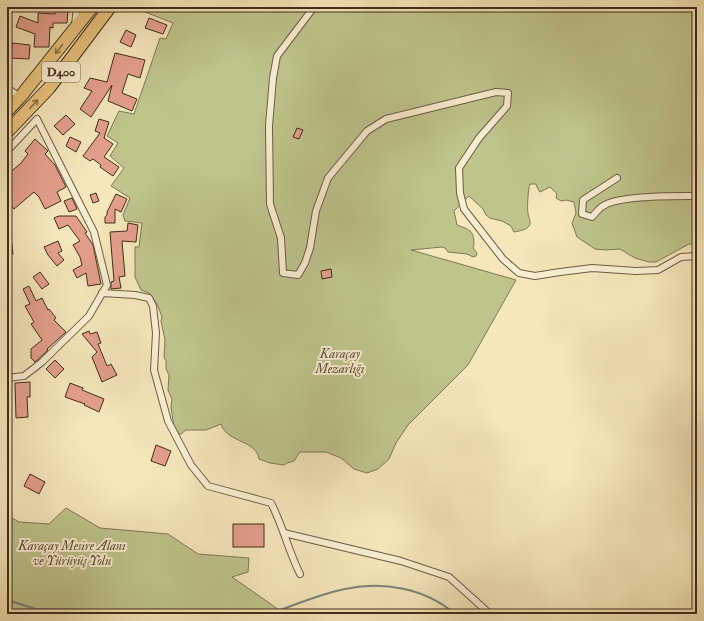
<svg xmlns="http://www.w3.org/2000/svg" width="704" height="621" font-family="'IM FELL Double Pica',serif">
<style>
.green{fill:#bfc48d;stroke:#807853}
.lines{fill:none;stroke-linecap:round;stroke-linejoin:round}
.stream{stroke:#7c837b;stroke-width:2}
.building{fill:#e49f8b;stroke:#422d19}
.street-casing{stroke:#6e5c41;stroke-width:8}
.highway-casing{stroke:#422d19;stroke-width:14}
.street{stroke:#f8efd2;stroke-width:6}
.highway{stroke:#eac47d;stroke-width:12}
.oneway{stroke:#8e7146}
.labels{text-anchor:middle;stroke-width:4;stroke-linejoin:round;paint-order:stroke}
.shield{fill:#f8efd2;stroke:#796750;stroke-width:1}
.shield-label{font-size:12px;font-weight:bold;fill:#422d19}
.park-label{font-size:13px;font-style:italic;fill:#615336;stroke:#f8efd2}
</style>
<rect width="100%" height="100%" fill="#f4e7ba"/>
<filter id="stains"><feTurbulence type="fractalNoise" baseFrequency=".005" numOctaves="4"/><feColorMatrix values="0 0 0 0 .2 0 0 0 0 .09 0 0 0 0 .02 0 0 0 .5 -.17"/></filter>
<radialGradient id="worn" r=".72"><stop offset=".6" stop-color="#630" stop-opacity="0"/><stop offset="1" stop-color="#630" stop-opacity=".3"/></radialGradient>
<!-- green -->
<g class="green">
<path d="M141 7H697V244H689L656 262H649L635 258 620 249 606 250 595 249 577 237 572 223 576 213 574 202 566 200 561 201 556 198 557 194 550 187 540 192 538 189 536 184H530C528 189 527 208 528 213 528 217 532 222 529 226 527 230 519 231 514 232L511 226 502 221 490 218 486 215 483 209 469 196 454 211 457 225C461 227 467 228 470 231 474 234 475 244 473 248L477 253 476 256 473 257 467 254 448 252 445 248 442 247 411 250 516 280 468 365 408 425 396 443 389 459 378 469 367 473 354 469 341 458 326 452H300L294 461 287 463 284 465 270 463 259 459C257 443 235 442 226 432 224 430 222 427 221 424L206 430H186L181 434H178L174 427 171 407 172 399 168 390 169 375 166 369V361L164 357 165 340 161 321 162 317 158 306 149 293 141 290 135 277V247H139L142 223 125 221 123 215 130 198 111 186 124 168 110 156 118 143 107 136 119 111 134 114 160 38 166 39 173 23 140 10Z"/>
<polygon points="66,508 100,528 168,534 198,554 249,558 248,572 232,577 285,614 7,614 7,515 19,522 49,524"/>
</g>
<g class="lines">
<!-- stream -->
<g class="stream">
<polyline points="7,600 36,609 94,610 121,614"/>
<path d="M270 614C294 605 320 594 345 589 383 581 425 588 455 614"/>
</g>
</g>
<!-- building -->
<g class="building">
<polygon points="55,10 68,11 67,23 53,23 53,28 50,27 49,47 34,47 35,34 16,27 20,16 38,23 38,13 55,14"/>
<polygon points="149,18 167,25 163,34 145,28"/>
<polygon points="126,30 136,35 131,47 120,42"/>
<polygon points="12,43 30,45 29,59 11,58"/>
<polygon points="115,53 145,60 140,78 128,74 122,93 137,99 132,111 108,101 112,85 91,117 80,109 92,91 84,88 90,78 107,82"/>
<polygon points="66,115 75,124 63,135 54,126"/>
<polygon points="99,119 109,122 104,138 113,144 104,157 119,167 113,176 100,167 101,165 93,159 90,161 83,156 100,133 95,131"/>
<polygon points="297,128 303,130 299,139 293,137"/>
<polygon points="70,137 81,142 76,152 66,146"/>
<polygon points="35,139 48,151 45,154 55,165 66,187 57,192 61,201 45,209 39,197 34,192 14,209 7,200 7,196 12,191 7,185 7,175 21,163 28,154 25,151"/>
<polygon points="96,193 99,201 93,203 90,195"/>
<polygon points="116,194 127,199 121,212 115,209 115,223 105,223 105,217 107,215 107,212"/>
<polygon points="72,198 77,209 69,212 64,201"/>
<polygon points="59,216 76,216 87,232 85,233 93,245 101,284 88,286 86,273 77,278 73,270 82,265 80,257 73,245 80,241 68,225 59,229 54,218"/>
<polygon points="128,223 138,225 136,242 122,241 125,276 119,277 121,288 111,289 111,282 114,281 110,232 127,231"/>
<polygon points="7,238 11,238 13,254 7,255"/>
<polygon points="58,241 62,251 58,253 64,260 57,266 48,255 44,247"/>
<polygon points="331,269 332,277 322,279 321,271"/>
<polygon points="40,272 49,284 42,289 33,277"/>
<polygon points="29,286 36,301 42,298 48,310 49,309 56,318 54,320 66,332 47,349 48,350 35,362 31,358 31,349 42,340 31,324 34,322 25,306 30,304 23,289"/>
<polygon points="89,331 90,334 97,332 101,343 98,344 107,366 111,364 117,375 102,382 92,357 97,352 82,334"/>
<polygon points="55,360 64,369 55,378 46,369"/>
<polygon points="30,382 30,397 27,397 28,417 16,418 15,383"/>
<polygon points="70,383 83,388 82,390 104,399 99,412 84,405 85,404 65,397"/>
<polygon points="156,445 171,451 165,466 151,461"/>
<polygon points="30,474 45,482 39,494 24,486"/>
<rect x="233" y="524" width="31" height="23"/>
</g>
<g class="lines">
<defs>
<g id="street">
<polyline points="314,7 277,56 273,78 269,126 270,204 281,238 283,273 298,275 305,263 310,248 316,211 328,178 367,131 386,119 496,92 508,93 507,106 479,138 459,168 460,193 464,209 503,259 519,273 535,276 560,272 592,268 636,271 658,270 681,257 697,256"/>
<polyline points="7,17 10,7"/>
<polyline points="75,25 77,7"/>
<polyline points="7,88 20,97"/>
<path d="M617 178 583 200 582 214 592 217C595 214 599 208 603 206 618 195 677 196 697 196"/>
<path d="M102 293 135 295 149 298 153 306 156 333 154 370 168 421 191 465 208 486 271 503C283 526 288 550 300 574"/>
<polyline points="7,378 24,376 42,362 89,316 107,285 94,232 37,119 11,147"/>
<polyline points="284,533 401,561 449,577 490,614"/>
</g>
<g id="highway">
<polyline points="7,111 21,96 92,7"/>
<polyline points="7,132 49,88 110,7"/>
</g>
</defs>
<!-- street casing -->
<use href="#street" class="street-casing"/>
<!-- highway casing -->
<use href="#highway" class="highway-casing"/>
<!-- street -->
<use href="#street" class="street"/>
<!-- highway -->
<use href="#highway" class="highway"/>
</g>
<!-- one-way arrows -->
<defs><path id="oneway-shaft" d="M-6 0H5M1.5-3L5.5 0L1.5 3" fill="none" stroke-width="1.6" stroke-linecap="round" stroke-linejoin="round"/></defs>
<g class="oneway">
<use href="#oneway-shaft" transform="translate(59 49) rotate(129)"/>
<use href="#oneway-shaft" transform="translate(34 104) rotate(-47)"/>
</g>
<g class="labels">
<!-- shield labels -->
<rect class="shield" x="42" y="62" width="38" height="20" rx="3"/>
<g class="shield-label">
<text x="61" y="76">D400</text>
</g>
<!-- park labels -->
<g class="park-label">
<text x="340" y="358">Karaçay<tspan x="340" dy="15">Mezarlığı</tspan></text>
<text x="72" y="550">Karaçay Mesire Alanı<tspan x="72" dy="15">ve Yürüyüş Yolu</tspan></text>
</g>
</g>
<!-- margin -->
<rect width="704" height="621" fill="none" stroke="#f4e7ba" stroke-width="24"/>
<rect x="8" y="8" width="688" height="605" fill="none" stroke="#422d19" stroke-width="2"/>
<rect x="12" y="12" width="680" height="597" fill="none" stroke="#422d19"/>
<rect width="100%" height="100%" filter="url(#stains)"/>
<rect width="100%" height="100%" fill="url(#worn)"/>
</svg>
